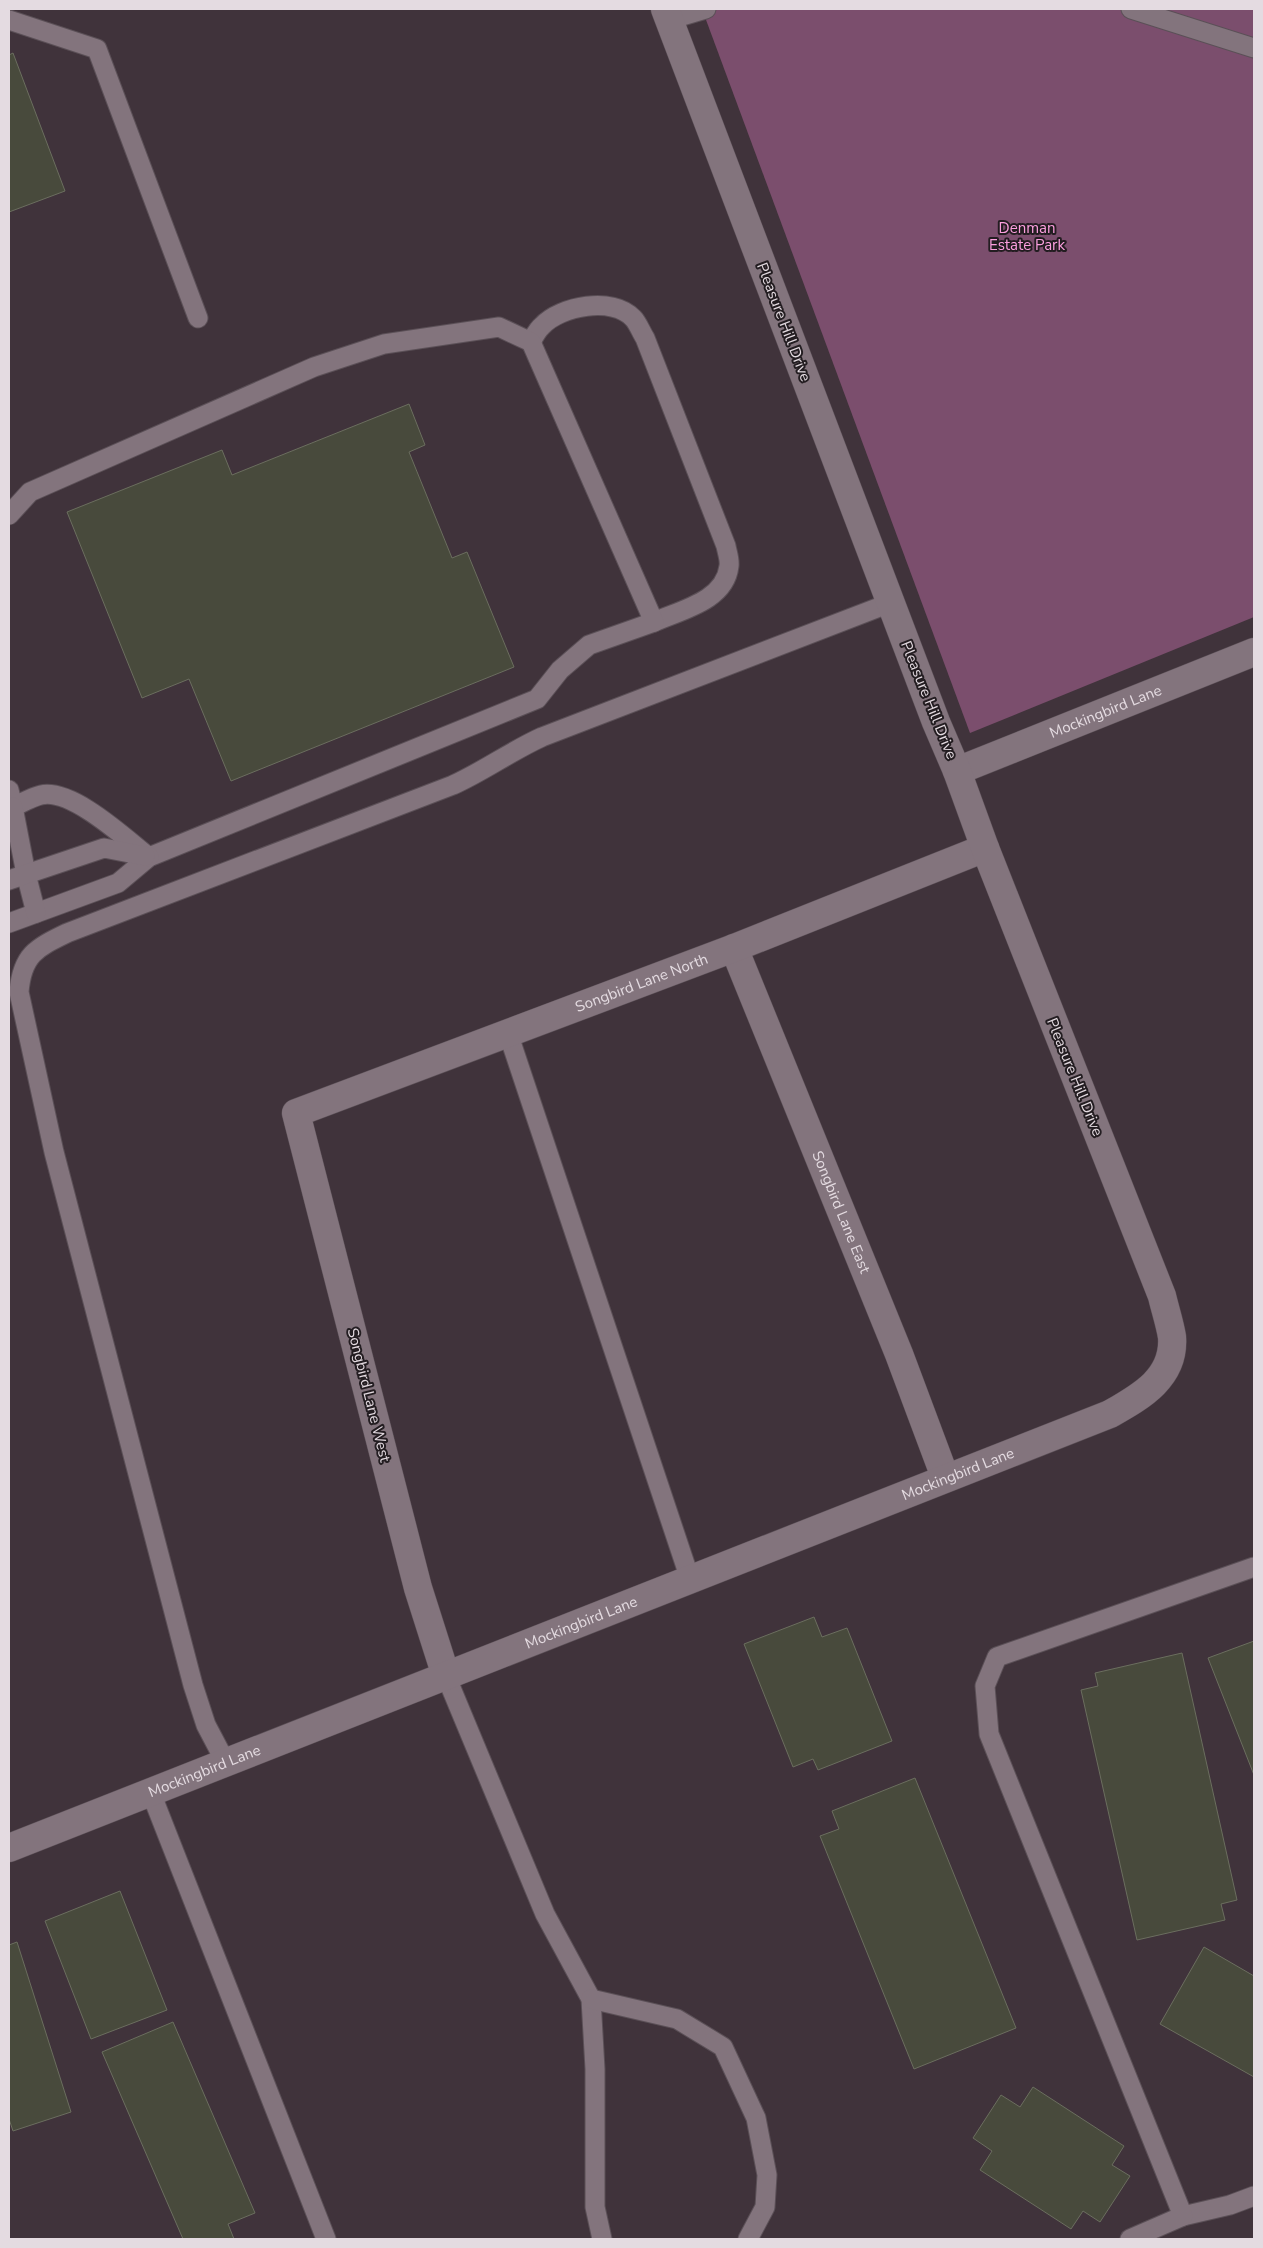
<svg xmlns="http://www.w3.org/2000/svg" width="1263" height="2248" font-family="'Nunito Sans',sans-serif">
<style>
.green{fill:#7b4e6d}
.building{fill:#484a3c;stroke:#6b6e5f}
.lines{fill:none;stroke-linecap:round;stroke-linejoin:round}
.service-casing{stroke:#5b5057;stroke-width:21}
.minor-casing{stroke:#5b5057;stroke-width:29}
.service{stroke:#83747d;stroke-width:19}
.minor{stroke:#83747d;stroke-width:28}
.labels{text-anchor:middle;stroke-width:4;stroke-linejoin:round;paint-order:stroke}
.park-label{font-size:15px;fill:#fc9fdf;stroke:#231d21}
.street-label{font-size:15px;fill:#e4dbe1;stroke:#231d21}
</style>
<rect width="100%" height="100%" fill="#40333b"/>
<!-- green -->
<polygon class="green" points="702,9 1254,9 1254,617 970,733"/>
<!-- building -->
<g class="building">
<polygon points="13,53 65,191 9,212 9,55"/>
<polygon points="409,404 425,445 409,452 452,558 467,552 514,667 231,781 189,679 142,698 67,512 222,450 232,475"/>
<polygon points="814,1617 822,1637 847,1628 892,1741 818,1770 813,1759 793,1767 744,1644"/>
<polygon points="1254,1641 1254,1775 1208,1658"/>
<polygon points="1182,1653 1237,1900 1221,1904 1225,1920 1137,1940 1081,1690 1098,1686 1095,1673"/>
<polygon points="915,1778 1016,2028 914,2069 820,1836 839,1829 832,1811"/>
<polygon points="120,1891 167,2010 91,2039 45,1921"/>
<polygon points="17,1942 71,2112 13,2131 9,2119 9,1945"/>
<polygon points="1204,1947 1254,1976 1254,2077 1160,2024"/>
<polygon points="173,2022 255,2213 228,2224 234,2239 183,2239 102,2052"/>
<polygon points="1033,2087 1124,2146 1112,2165 1130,2176 1100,2222 1083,2211 1071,2229 980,2170 992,2151 973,2138 1001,2095 1020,2107"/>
</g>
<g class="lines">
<defs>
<g id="service">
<polyline points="1131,9 1254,48"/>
<polyline points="9,20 97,49 198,318"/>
<polyline points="669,20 706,9"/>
<path d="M531 342C534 337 537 330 542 326 560 306 613 296 633 318 638 323 641 332 645 338L726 546C727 552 730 560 729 566 725 601 681 610 654 622"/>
<polyline points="9,515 30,492 314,367 384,344 499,327 531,342 654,622 589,645 560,670 537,699 149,857 118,883 9,923"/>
<path d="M9 790 13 807C22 803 32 797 41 795 72 788 126 839 149 857"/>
<polyline points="13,807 26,874 36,913"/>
<polyline points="9,880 104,848 145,856"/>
<polyline points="508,1033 690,1579"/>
<polyline points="446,1676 545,1914 591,1999 595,2069 595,2207 602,2239"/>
<path d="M226 1763 206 1725 193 1685 54 1152 19 992C22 955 36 948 67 933L453 785C484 771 511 751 542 737L890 603"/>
<polyline points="151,1793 326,2239"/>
<polyline points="591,1999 677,2019 723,2047 756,2118 767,2175 765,2207 748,2239"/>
<polyline points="1183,2216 1230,2205 1254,2196"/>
<polyline points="1130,2239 1183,2216 989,1734 985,1686 997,1657 1254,1567"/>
</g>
<g id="minor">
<path id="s1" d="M957 771 1254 652"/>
<path id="s2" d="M734 948 899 1354 945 1477"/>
<path id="s3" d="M446 1676 418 1588 296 1113 734 948 985 848"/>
<path id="s4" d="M9 1848 1110 1414C1140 1397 1175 1378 1172 1337 1170 1324 1165 1309 1162 1296L985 848 957 771 936 722 665 9"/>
</g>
</defs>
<!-- service casing -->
<use href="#service" class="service-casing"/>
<!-- minor casing -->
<use href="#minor" class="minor-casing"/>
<!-- service -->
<use href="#service" class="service"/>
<!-- minor -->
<use href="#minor" class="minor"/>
</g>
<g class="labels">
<!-- park labels -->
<g class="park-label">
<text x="1027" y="233">Denman<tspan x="1027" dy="17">Estate Park</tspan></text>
</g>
<!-- street labels -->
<g class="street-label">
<text transform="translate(784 322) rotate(69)" y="5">Pleasure Hill Drive</text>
<text transform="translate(929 700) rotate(68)" y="5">Pleasure Hill Drive</text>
<text dy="5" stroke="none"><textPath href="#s1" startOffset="160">Mockingbird Lane</textPath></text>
<text dy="5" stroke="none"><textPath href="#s3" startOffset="952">Songbird Lane North</textPath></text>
<text transform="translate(1075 1077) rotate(68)" y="5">Pleasure Hill Drive</text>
<text dy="5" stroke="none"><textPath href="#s2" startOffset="285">Songbird Lane East</textPath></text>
<text transform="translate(369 1395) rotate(76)" y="5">Songbird Lane West</text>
<text dy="5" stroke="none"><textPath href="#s4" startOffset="1020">Mockingbird Lane</textPath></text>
<text dy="5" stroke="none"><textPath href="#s4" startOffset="615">Mockingbird Lane</textPath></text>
<text dy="5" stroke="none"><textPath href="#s4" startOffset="210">Mockingbird Lane</textPath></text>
</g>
</g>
<!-- border -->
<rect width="1263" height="2248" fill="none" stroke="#e4dbe1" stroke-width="20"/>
</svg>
